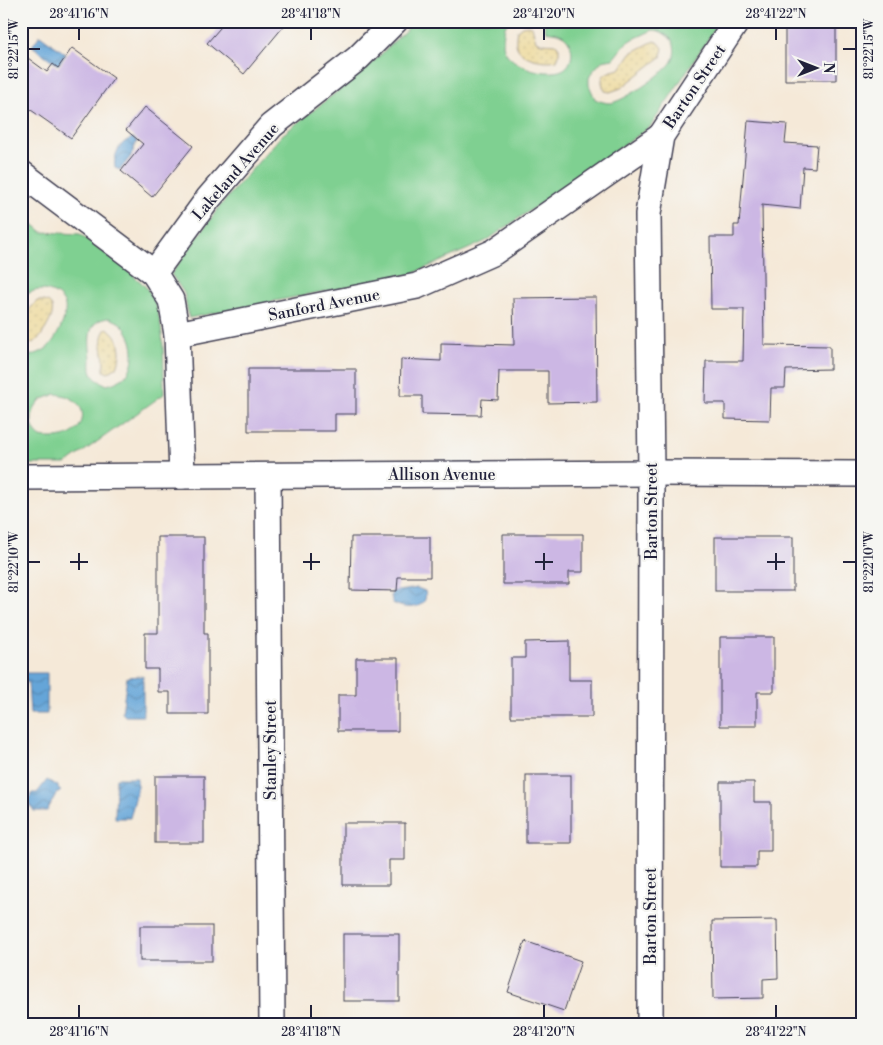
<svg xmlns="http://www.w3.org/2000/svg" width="883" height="1045" font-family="'Libre Bodoni',serif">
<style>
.grass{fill:#7fd091;stroke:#507966;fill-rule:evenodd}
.sand{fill:url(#sand-dots);stroke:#887e6c}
.water{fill:url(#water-waves);stroke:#44648a}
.building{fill:#ccb7e4}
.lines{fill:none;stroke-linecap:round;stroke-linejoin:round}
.street-casing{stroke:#424053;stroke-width:28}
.street{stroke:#fff;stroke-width:25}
.ticks{fill:none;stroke:#22223b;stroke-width:2}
.labels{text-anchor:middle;stroke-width:4.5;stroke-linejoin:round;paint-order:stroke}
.street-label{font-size:16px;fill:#22223b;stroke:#f6f6f2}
.neatline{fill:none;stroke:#22223b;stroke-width:2}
.ticks-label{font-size:12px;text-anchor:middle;fill:#22223b}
</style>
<defs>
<pattern id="sand-dots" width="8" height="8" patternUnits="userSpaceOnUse" patternTransform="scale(1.25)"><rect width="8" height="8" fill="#eeda9e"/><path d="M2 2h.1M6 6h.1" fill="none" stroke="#ccbb89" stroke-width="1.8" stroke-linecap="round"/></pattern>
<pattern id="water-waves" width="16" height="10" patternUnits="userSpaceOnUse" patternTransform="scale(1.25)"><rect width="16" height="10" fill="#65a5d8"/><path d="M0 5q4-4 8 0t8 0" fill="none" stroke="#5386b0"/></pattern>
</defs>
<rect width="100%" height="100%" fill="#f6f6f2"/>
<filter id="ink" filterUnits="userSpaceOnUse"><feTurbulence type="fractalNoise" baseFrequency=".02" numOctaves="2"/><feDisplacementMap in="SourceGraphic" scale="10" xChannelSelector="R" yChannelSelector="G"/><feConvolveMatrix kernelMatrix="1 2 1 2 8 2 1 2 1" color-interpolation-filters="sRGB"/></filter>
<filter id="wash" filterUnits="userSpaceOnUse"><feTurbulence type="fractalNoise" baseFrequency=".0096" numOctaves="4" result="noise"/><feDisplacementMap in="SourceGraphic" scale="20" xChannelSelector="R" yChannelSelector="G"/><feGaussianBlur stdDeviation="1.12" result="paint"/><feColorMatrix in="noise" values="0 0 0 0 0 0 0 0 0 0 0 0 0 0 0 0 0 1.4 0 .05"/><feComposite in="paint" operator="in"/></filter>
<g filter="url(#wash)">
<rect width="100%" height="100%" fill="#f5e9d8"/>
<!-- grass -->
<g class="grass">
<path d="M415 21H510L505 26C504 33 502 42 504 49 510 66 546 77 562 70 576 64 574 41 562 35 557 32 551 32 546 31L543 21H720L650 127 486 241 412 274 189 318 184 293 171 274 220 206 282 135 367 68ZM653 30C660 30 665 34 670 38 676 44 676 55 671 63 663 74 623 102 610 103 605 103 600 101 595 99L589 85V78L592 72 602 61 613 59 627 42Z"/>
<path d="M21 214 42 232 80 234 135 275 134 277C168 296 163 359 164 394L66 464H21V357C30 356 39 354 47 348 56 340 67 318 65 306 62 292 41 286 29 293 26 294 24 298 21 301ZM109 318C114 320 118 321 122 325 134 337 138 364 125 376 120 381 114 383 107 385 102 382 94 380 92 373 90 369 91 362 91 358 89 340 86 320 109 318ZM55 394C94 397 90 438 53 438 49 438 45 438 41 437 28 429 30 409 41 400 45 398 51 396 55 394Z"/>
</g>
<!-- sand -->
<g class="sand">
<path d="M527 25 532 26 536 41 541 43 556 44 559 48V55L557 60C545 63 522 59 517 47 515 42 516 35 517 30L522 26Z"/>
<path d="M654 41 659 43 663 48 661 57 621 88 610 92 605 91C597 75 606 72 620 69L631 53Z"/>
<path d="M37 301C58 299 54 315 46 328 43 332 41 338 36 341 31 344 27 345 21 346V319Z"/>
<path d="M107 328C120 336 123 353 117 367L108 373 104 371C104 365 104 359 103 353 102 344 99 336 107 328Z"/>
</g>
<!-- water -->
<g class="water">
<polygon points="40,35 66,54 58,65 32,46"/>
<path d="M133 138 137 141 131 156 120 170 115 168C113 155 120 141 133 138Z"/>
<path d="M417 588 425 591C430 610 404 610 393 603L391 596 392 592C401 590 409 590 417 588Z"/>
<polygon points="24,673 47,673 47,714 30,714 28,682 24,682"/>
<polygon points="143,676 143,716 125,716 122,713 127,677"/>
<polygon points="116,778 137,778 137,791 130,818 115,818"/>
<polygon points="47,780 58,786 58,789 61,791 59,793 57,792 47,811 34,811 28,800 32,793 37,793"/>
</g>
<g id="blocks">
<!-- building -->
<g class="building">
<polygon points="226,21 288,21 244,74 207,43"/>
<rect x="785" y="24" width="51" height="56"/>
<polygon points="72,48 114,78 71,138 21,103 21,53 47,72 53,64 58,68"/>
<polygon points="145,107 193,146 152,197 121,171 143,144 126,130"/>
<polygon points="748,121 787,124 785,143 817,145 815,168 803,167 800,209 762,205 764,345 830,346 830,369 786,370 785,388 771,388 770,420 725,419 725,403 705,403 706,361 743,361 744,309 711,309 710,237 734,237 734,225 739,225"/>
<polygon points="596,297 597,402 548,403 548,371 499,371 498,400 482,399 481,415 422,414 422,396 400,396 401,359 441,361 441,343 514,345 513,298"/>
<polygon points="248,369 356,369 356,414 335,414 335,431 248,431"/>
<polygon points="503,534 583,534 583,572 569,572 569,584 503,584"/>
<polygon points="158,537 204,537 204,633 208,633 208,714 170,714 170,692 158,692 158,669 145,669 145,633 158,633"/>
<polygon points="351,537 430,537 430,577 398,577 397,591 350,590"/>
<rect x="715" y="537" width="78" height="54"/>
<polygon points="720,637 774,637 774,692 757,692 757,726 720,726"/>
<polygon points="569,641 569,680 592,680 592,717 511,717 511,658 525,658 525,642"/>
<polygon points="356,658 398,658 398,731 338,731 338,695 356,695"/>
<rect x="526" y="775" width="45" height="68"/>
<rect x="155" y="776" width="49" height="67"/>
<polygon points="720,782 754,782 754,802 771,802 771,851 757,851 757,867 720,867"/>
<polygon points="343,823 405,823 405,860 389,860 389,885 343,885"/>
<polygon points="777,920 778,978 763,979 763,998 713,999 712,921"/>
<rect x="140" y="926" width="72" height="35"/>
<rect x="343" y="934" width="56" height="67"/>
<polygon points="525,941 581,961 564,1011 508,992"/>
</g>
</g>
</g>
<g filter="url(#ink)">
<use href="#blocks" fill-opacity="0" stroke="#424053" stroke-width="1"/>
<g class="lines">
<defs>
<g id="street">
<polyline points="21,173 154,273 171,300 177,334 182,476"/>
<polyline points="154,273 208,199 271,126 358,58 395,21"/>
<polyline points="177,334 417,286 494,252 661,136"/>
<polyline points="268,476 272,1024"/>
<polyline points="21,477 651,473 862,474"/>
<polyline points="650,1024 651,473 648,214 661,136 737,21"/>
</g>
</defs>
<!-- street casing -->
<use href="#street" class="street-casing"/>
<!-- street -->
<use href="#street" class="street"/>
</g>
</g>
<!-- ticks -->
<path class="ticks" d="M79 28V40M311 28V40M544 28V40M776 28V40M28 49H40M843 49H856M79 553V570M311 553V570M544 553V570M776 553V570M28 562H40M70 562H88M303 562H320M535 562H553M767 562H785M843 562H856M79 1005V1018M311 1005V1018M544 1005V1018M776 1005V1018"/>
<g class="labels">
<!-- street labels -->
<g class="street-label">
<text transform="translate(694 86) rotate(-56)" y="6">Barton Street</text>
<text transform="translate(235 171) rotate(-49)" y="6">Lakeland Avenue</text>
<text transform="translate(324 304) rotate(-11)" y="6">Sanford Avenue</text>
<text x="442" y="480">Allison Avenue</text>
<text transform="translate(651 511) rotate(-90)" y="6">Barton Street</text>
<text transform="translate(270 750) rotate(-90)" y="6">Stanley Street</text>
<text transform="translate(650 916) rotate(-90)" y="6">Barton Street</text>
</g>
</g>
<!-- margin -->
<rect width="883" height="1045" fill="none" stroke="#f6f6f2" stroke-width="55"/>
<!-- north arrow -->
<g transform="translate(816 68) rotate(90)" stroke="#f6f6f2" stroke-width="4" paint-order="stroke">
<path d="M0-4L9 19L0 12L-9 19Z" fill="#22223b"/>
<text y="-8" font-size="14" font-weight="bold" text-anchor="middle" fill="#22223b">N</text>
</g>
<rect x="28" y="28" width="828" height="990" class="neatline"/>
<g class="ticks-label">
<text x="79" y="18">28°41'16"N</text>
<text x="311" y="18">28°41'18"N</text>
<text x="544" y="18">28°41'20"N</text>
<text x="776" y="18">28°41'22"N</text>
<text transform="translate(869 49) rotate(-90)" y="4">81°22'15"W</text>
<text transform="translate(14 49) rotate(-90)" y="4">81°22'15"W</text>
<text transform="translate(14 562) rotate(-90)" y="4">81°22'10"W</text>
<text transform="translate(869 562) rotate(-90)" y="4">81°22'10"W</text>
<text x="79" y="1036">28°41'16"N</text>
<text x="311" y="1036">28°41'18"N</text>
<text x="544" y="1036">28°41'20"N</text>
<text x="776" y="1036">28°41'22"N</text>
</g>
</svg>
